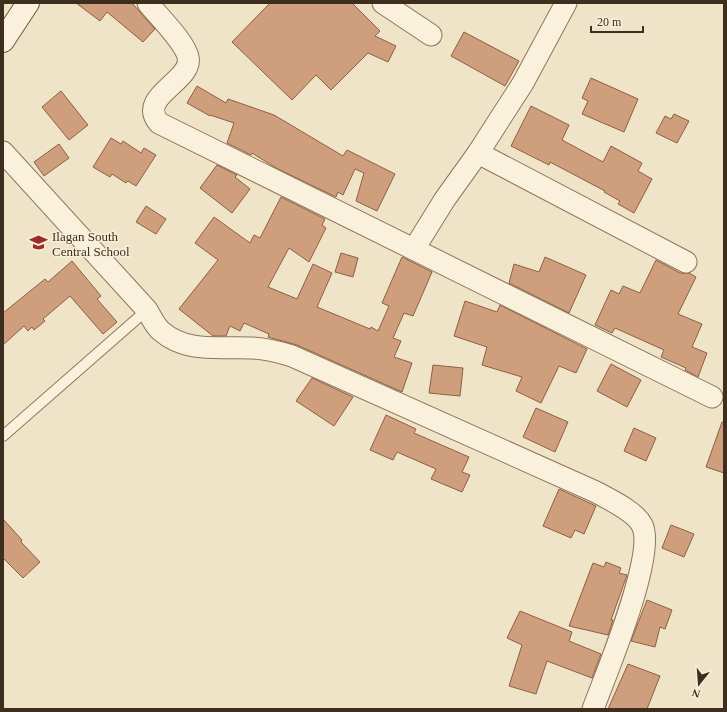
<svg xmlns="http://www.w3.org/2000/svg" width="727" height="712" font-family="Georgia,serif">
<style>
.building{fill:#cf9f7d;stroke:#8d5f41}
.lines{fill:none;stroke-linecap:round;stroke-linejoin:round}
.lane-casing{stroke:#8d765c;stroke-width:12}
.street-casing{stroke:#8d765c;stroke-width:23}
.secondary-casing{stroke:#6f573f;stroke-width:24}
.lane{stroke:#faf1dc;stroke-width:10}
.street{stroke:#faf1dc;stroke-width:21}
.secondary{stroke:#faf1dc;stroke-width:22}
.labels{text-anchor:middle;stroke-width:3;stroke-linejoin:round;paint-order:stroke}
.poi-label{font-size:13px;fill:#3d2e20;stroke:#f7eed8;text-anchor:start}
</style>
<rect width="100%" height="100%" fill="#f0e4c8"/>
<!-- building -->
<g class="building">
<polygon points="76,3 132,3 155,29 143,42 107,12 100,21"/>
<polygon points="270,3 352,3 380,31 375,36 396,46 388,62 368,53 331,90 316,75 292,100 232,42"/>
<polygon points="464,32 519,61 505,86 451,56"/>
<polygon points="591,78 638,99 624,132 582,114 588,101 582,98"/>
<polygon points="197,86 226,103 228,99 274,115 343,156 347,150 395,174 377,211 356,201 364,173 355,169 343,195 338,192 336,197 276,168 252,153 251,155 227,143 234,123 210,115 210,116 187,103"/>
<polygon points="61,91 88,125 69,140 42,107"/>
<polygon points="531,106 569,125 562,140 603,162 611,146 642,163 638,171 652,179 634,213 618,204 620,201 604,192 605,191 550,162 549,165 511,146"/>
<polygon points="674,114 689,121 677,143 656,133 665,116 671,119"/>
<polygon points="111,138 121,144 123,141 141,153 144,148 156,155 136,186 128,181 126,183 112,174 110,177 93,167"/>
<polygon points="59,144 69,158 44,176 34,162"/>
<polygon points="217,165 237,175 235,177 250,189 232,213 200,188"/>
<polygon points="281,197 325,219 322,225 326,228 309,262 289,248 268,287 297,299 313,264 332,273 317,307 370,329 371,327 378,331 389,306 382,303 402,257 432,272 413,316 404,313 393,338 401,341 394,357 412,363 402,392 297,345 268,337 269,334 244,323 240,331 230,326 226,336 213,336 179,309 218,260 195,243 214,217 250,243 254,235 260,238"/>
<polygon points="146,206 166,219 156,234 136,222"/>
<polygon points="341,253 358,258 353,277 335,272"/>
<polygon points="545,257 586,275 569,313 509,283 514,264 539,272"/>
<polygon points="656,260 680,273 689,273 696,277 678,314 702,324 692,347 707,353 698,377 685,370 686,368 661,357 664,350 615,328 612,333 595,325 611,290 619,294 623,286 640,293"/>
<polygon points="72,261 101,296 97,299 117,322 103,334 70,296 43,319 45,321 34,330 32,327 28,331 24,326 3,345 3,313 45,279 48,282"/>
<polygon points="465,301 497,312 500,305 587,349 576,373 559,366 541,403 516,391 522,377 482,365 487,347 454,336"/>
<polygon points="611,364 641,380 627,407 597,391"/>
<polygon points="433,365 463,368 460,396 429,393"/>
<polygon points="312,378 353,397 334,426 296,401"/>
<polygon points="536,408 568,422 555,452 523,437"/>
<polygon points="386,415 416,429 414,433 469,457 462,472 470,475 462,492 431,479 436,469 397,452 393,460 370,450"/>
<polygon points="722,422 724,422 724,473 706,467"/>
<polygon points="634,428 656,438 646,461 624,451"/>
<polygon points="559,489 596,506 584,534 575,530 571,538 543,526"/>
<polygon points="3,519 22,540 21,542 40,562 23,578 3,558"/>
<polygon points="671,525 694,534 684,557 662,548"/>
<polygon points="606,562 621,568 619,573 627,575 611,620 613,620 608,635 569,626 593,563 604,567"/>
<polygon points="647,600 672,610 665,629 660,627 655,647 631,641"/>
<polygon points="520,611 572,632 569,641 601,654 592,678 547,661 536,694 509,686 522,645 507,638"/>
<polygon points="628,664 660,676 647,709 608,709"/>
</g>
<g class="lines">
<defs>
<polyline id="lane" points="3,436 147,310"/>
<g id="street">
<path d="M148 3C158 16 185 42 188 57 194 81 136 96 159 123L712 397"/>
<polyline points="383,3 431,35"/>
<path d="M3 152 147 310C151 317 155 326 161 331 187 354 222 346 253 348 267 349 279 352 292 356L596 492C610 500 635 511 642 525 657 554 605 676 593 709"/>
<polyline points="478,153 686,262"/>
<polyline points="414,249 445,199 478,153 523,83 566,3"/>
</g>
<polyline id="secondary" points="3,41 28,3"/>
</defs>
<!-- lane casing -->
<use href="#lane" class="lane-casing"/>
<!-- street casing -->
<use href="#street" class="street-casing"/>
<!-- secondary casing -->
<use href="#secondary" class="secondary-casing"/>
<!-- lane -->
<use href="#lane" class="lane"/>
<!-- street -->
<use href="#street" class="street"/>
<!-- secondary -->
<use href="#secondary" class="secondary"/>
</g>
<!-- icons -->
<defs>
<symbol id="school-bare" viewBox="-9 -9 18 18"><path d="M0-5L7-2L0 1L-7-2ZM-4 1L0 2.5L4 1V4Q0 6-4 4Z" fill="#9e2a2b" stroke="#f7eed8" stroke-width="2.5" paint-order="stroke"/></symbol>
</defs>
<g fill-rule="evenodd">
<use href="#school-bare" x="26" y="230" width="25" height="25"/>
</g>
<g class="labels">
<!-- poi labels -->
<g class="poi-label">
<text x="52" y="241">Ilagan South<tspan x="52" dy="15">Central School</tspan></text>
</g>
</g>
<!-- border -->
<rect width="727" height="712" fill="none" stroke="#3d2e20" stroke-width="8"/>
<!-- north arrow -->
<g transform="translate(699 684) rotate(197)" stroke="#f7eed8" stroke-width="3" paint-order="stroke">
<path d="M0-3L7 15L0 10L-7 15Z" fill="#3d2e20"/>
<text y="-6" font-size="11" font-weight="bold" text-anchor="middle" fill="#3d2e20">N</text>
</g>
<!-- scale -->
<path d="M591 26v6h52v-6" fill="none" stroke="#3d2e20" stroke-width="2"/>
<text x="597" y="26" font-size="12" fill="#3d2e20" stroke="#f7eed8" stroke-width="3" paint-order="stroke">20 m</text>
</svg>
